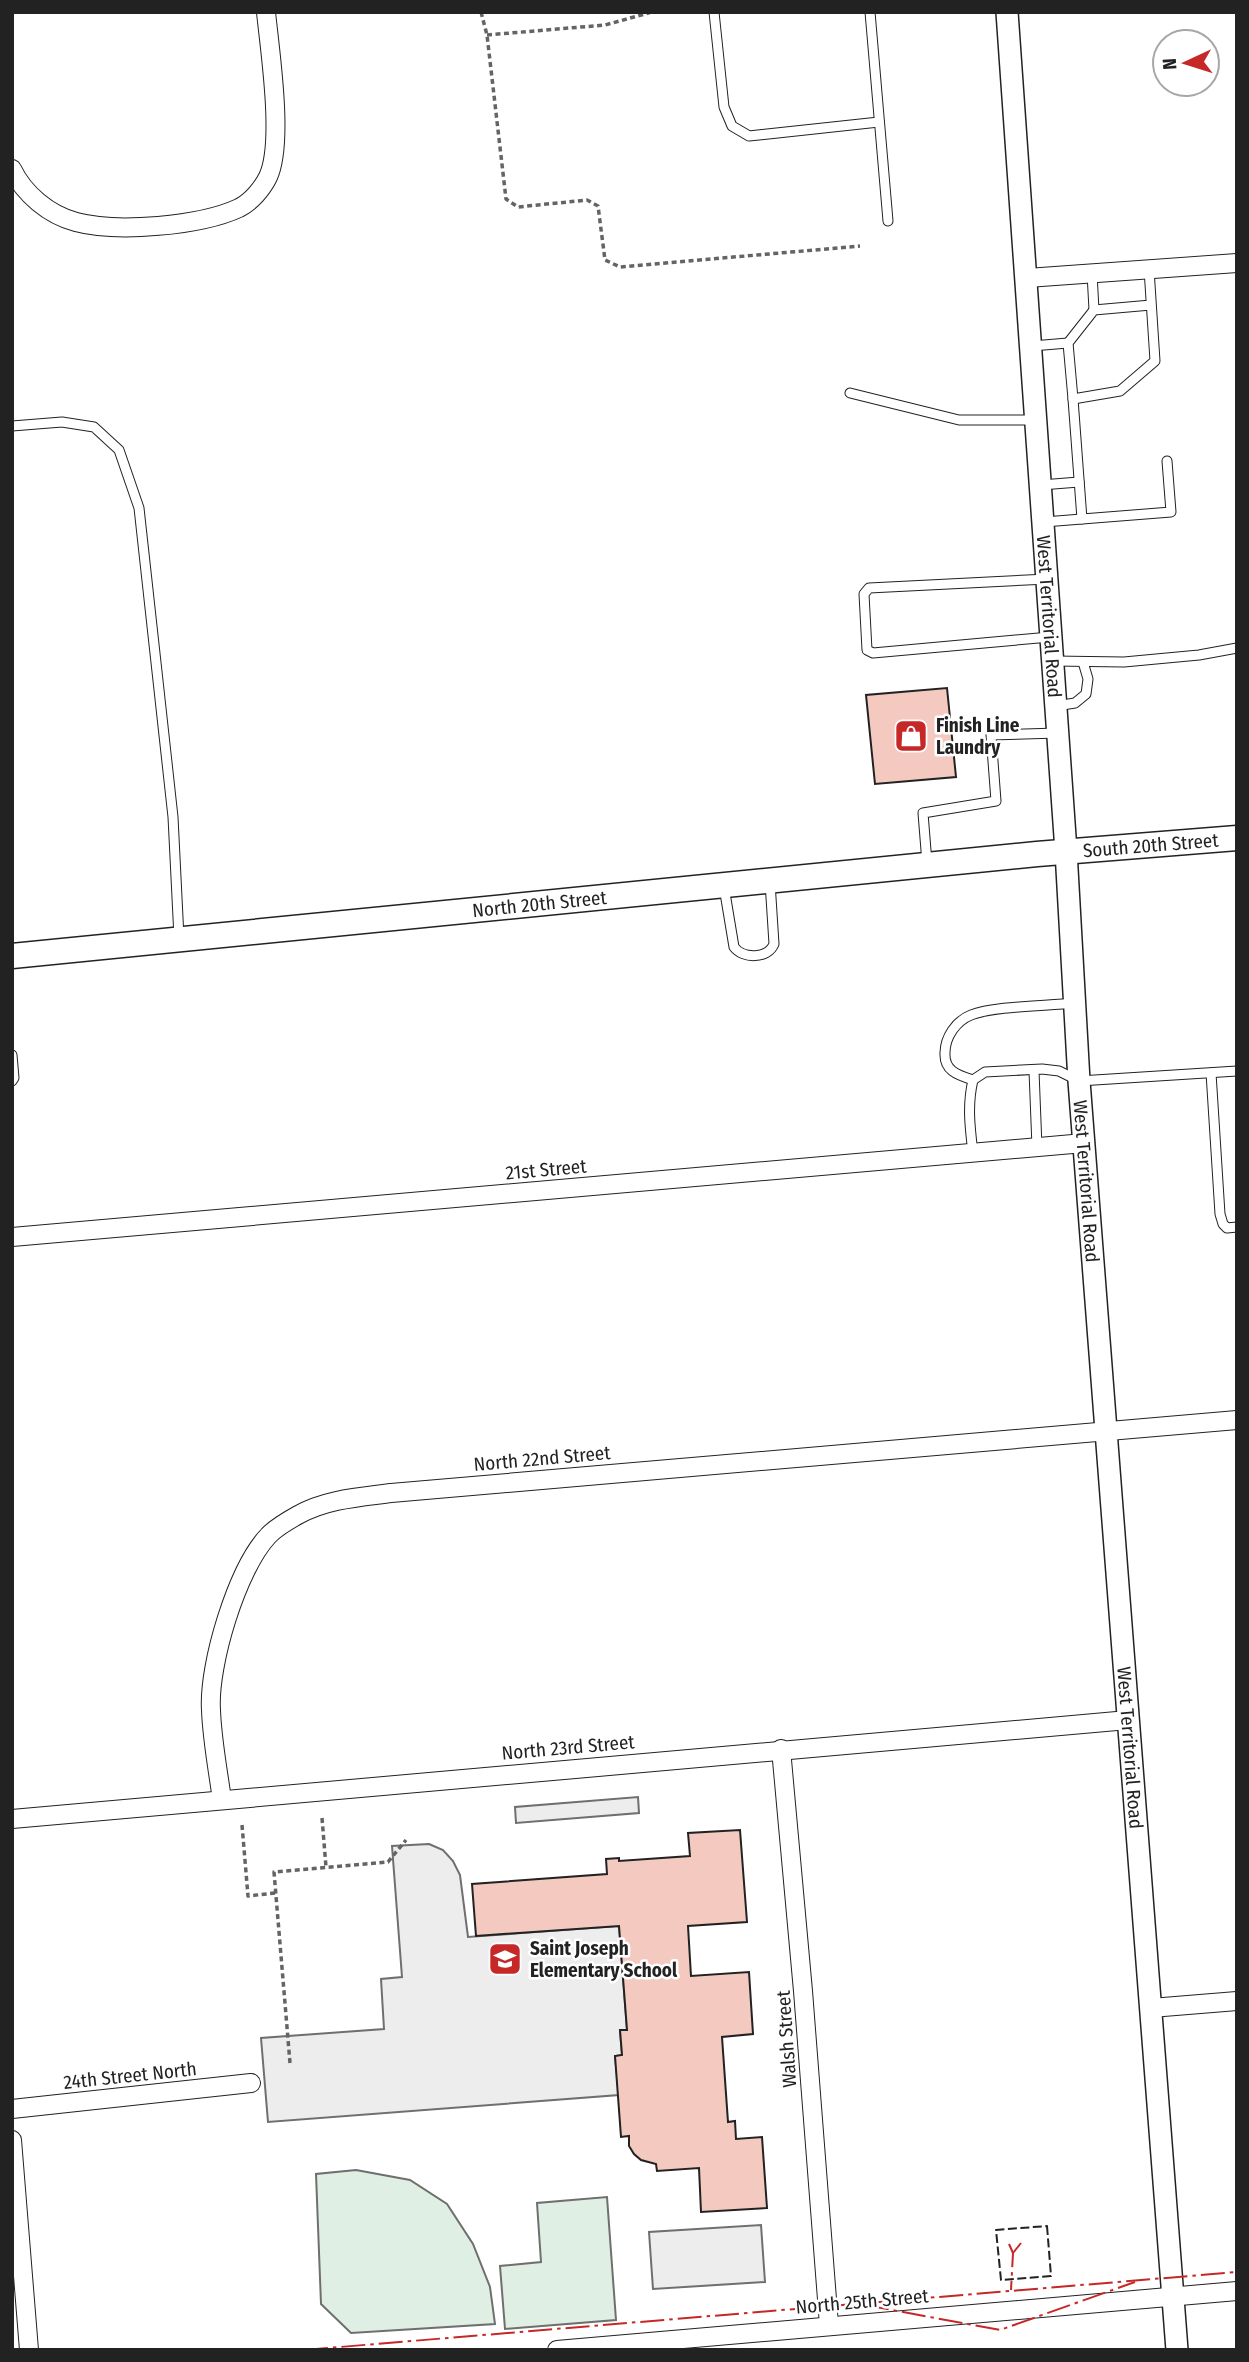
<svg xmlns="http://www.w3.org/2000/svg" width="1249" height="2362" font-family="'Fira Sans Condensed',sans-serif">
<style>
.green{fill:#e0efe3;stroke:#6f6f6f;stroke-width:2}
.parking{fill:#ededed;stroke:#6f6f6f;stroke-width:2}
.building{fill:#f3c9c0;stroke:#222;stroke-width:2}
.lines{fill:none;stroke-linecap:round;stroke-linejoin:round}
.service-casing{stroke:#222;stroke-width:11}
.minor-casing{stroke:#222;stroke-width:20}
.tertiary-casing{stroke:#222;stroke-width:24}
.secondary-casing{stroke:#222;stroke-width:27}
.path{stroke:#646464;stroke-width:3.5;stroke-dasharray:5 3.5;stroke-linecap:butt}
.service{stroke:#fff;stroke-width:9}
.minor{stroke:#fff;stroke-width:18}
.tertiary{stroke:#fff;stroke-width:21}
.secondary{stroke:#fff;stroke-width:24}
.fence{stroke:#222;stroke-width:2;stroke-dasharray:9 3.5;stroke-linecap:butt}
.power{stroke:#c62828;stroke-width:2;stroke-dasharray:24 5 3.5 5;stroke-linecap:butt}
.labels{text-anchor:middle;stroke-width:5;stroke-linejoin:round;paint-order:stroke}
.street-label{font-size:19px;fill:#222;stroke:#fff}
.poi-label{font-size:19px;font-weight:bold;fill:#222;stroke:#fff;text-anchor:start}
</style>
<rect width="100%" height="100%" fill="#fff"/>
<!-- green -->
<g class="green">
<polygon points="356,2170 410,2180 447,2204 473,2244 490,2287 495,2324 351,2333 321,2304 316,2174"/>
<polygon points="607,2197 616,2320 505,2329 500,2266 541,2262 537,2203"/>
</g>
<!-- parking -->
<g class="parking">
<polygon points="638,1797 639,1813 516,1823 515,1807"/>
<polygon points="429,1844 443,1850 453,1861 460,1875 468,1937 619,1926 627,2030 620,2031 622,2055 615,2056 619,2095 268,2122 261,2038 384,2029 381,1979 402,1977 392,1846"/>
<polygon points="761,2225 765,2282 653,2289 649,2232"/>
</g>
<!-- building -->
<g class="building">
<polygon points="947,688 956,777 875,784 866,695"/>
<polygon points="740,1830 747,1922 688,1926 691,1976 749,1972 753,2034 722,2037 728,2122 735,2121 736,2139 762,2137 767,2208 701,2212 699,2168 657,2171 656,2164 641,2160 634,2154 629,2146 629,2136 621,2137 615,2056 622,2055 620,2030 627,2030 619,1926 476,1936 472,1884 607,1874 606,1859 619,1858 619,1861 690,1856 688,1833"/>
</g>
<g class="lines">
<defs>
<g id="service">
<polyline points="714,12 724,107 732,126 749,136 879,122"/>
<polyline points="870,12 888,221"/>
<polyline points="1149,269 1155,361 1120,391 1073,399 1068,343 1094,310 1151,305"/>
<polyline points="1092,273 1094,310"/>
<polyline points="1032,346 1068,343"/>
<polyline points="850,393 959,420 1035,420"/>
<polyline points="1073,399 1082,519 1171,512 1167,461"/>
<polyline points="12,426 62,422 94,427 119,450 139,508 173,817 179,938"/>
<polyline points="1041,485 1079,482"/>
<polyline points="1044,522 1082,519"/>
<polyline points="1048,579 869,588 864,594 867,650 873,653 1050,637"/>
<polyline points="1054,661 1124,662 1199,655 1237,648"/>
<polyline points="1056,706 1075,703 1086,694 1088,679 1083,662"/>
<polyline points="927,863 923,813 996,801 991,735 1058,733"/>
<path d="M724 887 734 947C743 959 768 959 774 944L770 882"/>
<polyline points="12,1055 14,1078 12,1081"/>
<polyline points="1034,1071 1037,1147"/>
<polyline points="1211,1073 1220,1214 1223,1224 1227,1228 1237,1227"/>
<path d="M973 1080C958 1075 944 1071 945 1053 945 1037 956 1021 971 1015 994 1006 1047 1006 1074 1003"/>
<path d="M973 1153C970 1128 967 1105 973 1080L985 1072 1042 1069 1059 1071 1079 1081 1237 1071"/>
</g>
<g id="minor">
<path d="M12 169C24 194 49 215 76 222 117 233 200 226 239 208 251 202 262 189 268 177 284 143 270 52 266 12"/>
<polyline points="1027,278 1237,263"/>
<polyline points="12,1237 1084,1143"/>
<polyline points="781,1749 803,1991 829,2325"/>
<path d="M222 1800C218 1770 212 1740 211 1710 208 1665 237 1569 268 1536 275 1528 289 1520 298 1515 326 1499 361 1497 391 1493L1237 1420"/>
<polyline points="12,1819 1128,1720"/>
<polyline points="1151,2008 1237,2001"/>
<polyline points="12,2109 251,2083"/>
<polyline points="12,2140 29,2350"/>
<polyline points="557,2350 1237,2291"/>
</g>
<g id="tertiary">
<path id="s1" d="M1007 12 1066 851 1079 1081 1177 2350"/>
</g>
<g id="secondary">
<path id="s2" d="M12 956 1037 854 1237 838"/>
</g>
</defs>
<!-- service casing -->
<use href="#service" class="service-casing"/>
<!-- minor casing -->
<use href="#minor" class="minor-casing"/>
<!-- tertiary casing -->
<use href="#tertiary" class="tertiary-casing"/>
<!-- secondary casing -->
<use href="#secondary" class="secondary-casing"/>
<!-- path -->
<g class="path">
<polyline points="481,12 487,35 506,199 518,207 587,200 598,206 605,260 620,267 860,246"/>
<polyline points="487,35 605,25 652,12"/>
<polyline points="322,1818 326,1867"/>
<polyline points="242,1825 248,1896 275,1893"/>
<polyline points="290,2063 274,1872 388,1862 406,1840"/>
</g>
<!-- service -->
<use href="#service" class="service"/>
<!-- minor -->
<use href="#minor" class="minor"/>
<!-- tertiary -->
<use href="#tertiary" class="tertiary"/>
<!-- secondary -->
<use href="#secondary" class="secondary"/>
<!-- fence -->
<polygon class="fence" points="1047,2226 1051,2276 1001,2280 996,2230"/>
<!-- power -->
<g class="power">
<polyline points="1009,2244 1013,2253 1011,2290"/>
<polyline points="1013,2253 1021,2243"/>
<polyline points="865,2305 1000,2330 1135,2282"/>
<polyline points="304,2350 1237,2272"/>
</g>
</g>
<!-- icons -->
<defs>
<symbol id="shop-square" viewBox="-11 -11 22 22"><rect x="-9" y="-9" width="18" height="18" rx="4" fill="#c62828" stroke="#fff"/><path d="M-5-2.5h2.3a2.7 3.5 0 0 1 5.4 0H5L5.5 6h-11ZM-1.5-2.5h3a1.5 2.3 0 0 0-3 0Z" fill="#fff"/></symbol>
<symbol id="school-square" viewBox="-11 -11 22 22"><rect x="-9" y="-9" width="18" height="18" rx="4" fill="#c62828" stroke="#fff"/><path d="M0-5L7-2L0 1L-7-2ZM-4 1L0 2.5L4 1V4Q0 6-4 4Z" fill="#fff"/></symbol>
</defs>
<g fill-rule="evenodd">
<use href="#shop-square" x="892" y="717" width="38" height="38"/>
<use href="#school-square" x="486" y="1940" width="38" height="38"/>
</g>
<g class="labels">
<!-- street labels -->
<g class="street-label">
<text dy="7" stroke="none"><textPath href="#s1" startOffset="606">West Territorial Road</textPath></text>
<text dy="7" stroke="none"><textPath href="#s2" startOffset="1144">South 20th Street</textPath></text>
<text dy="7" stroke="none"><textPath href="#s2" startOffset="530">North 20th Street</textPath></text>
<text transform="translate(546 1169) rotate(-5)" y="7">21st Street</text>
<text dy="7" stroke="none"><textPath href="#s1" startOffset="1172">West Territorial Road</textPath></text>
<text transform="translate(542 1458) rotate(-5)" y="7">North 22nd Street</text>
<text transform="translate(568 1747) rotate(-5)" y="7">North 23rd Street</text>
<text dy="7" stroke="none"><textPath href="#s1" startOffset="1740">West Territorial Road</textPath></text>
<text transform="translate(786 2039) rotate(-94)" y="7">Walsh Street</text>
<text transform="translate(130 2075) rotate(-6)" y="7">24th Street North</text>
<text transform="translate(862 2301) rotate(-5)" y="7">North 25th Street</text>
</g>
<!-- poi labels -->
<g class="poi-label">
<text x="936" y="732">Finish Line<tspan x="936" dy="22">Laundry</tspan></text>
<text x="530" y="1955">Saint Joseph<tspan x="530" dy="22">Elementary School</tspan></text>
</g>
</g>
<!-- border -->
<rect width="1249" height="2362" fill="none" stroke="#222222" stroke-width="28"/>
<!-- north arrow -->
<g transform="translate(1186 63) rotate(266)"><circle r="33" fill="#ffffff" stroke="#a7a7a7" stroke-width="2"/>
<path d="M0-5L12 26L0 18L-12 26Z" fill="#c62828"/>
<text y="-10" font-size="19" font-weight="bold" text-anchor="middle" fill="#222222">N</text>
</g>
</svg>
